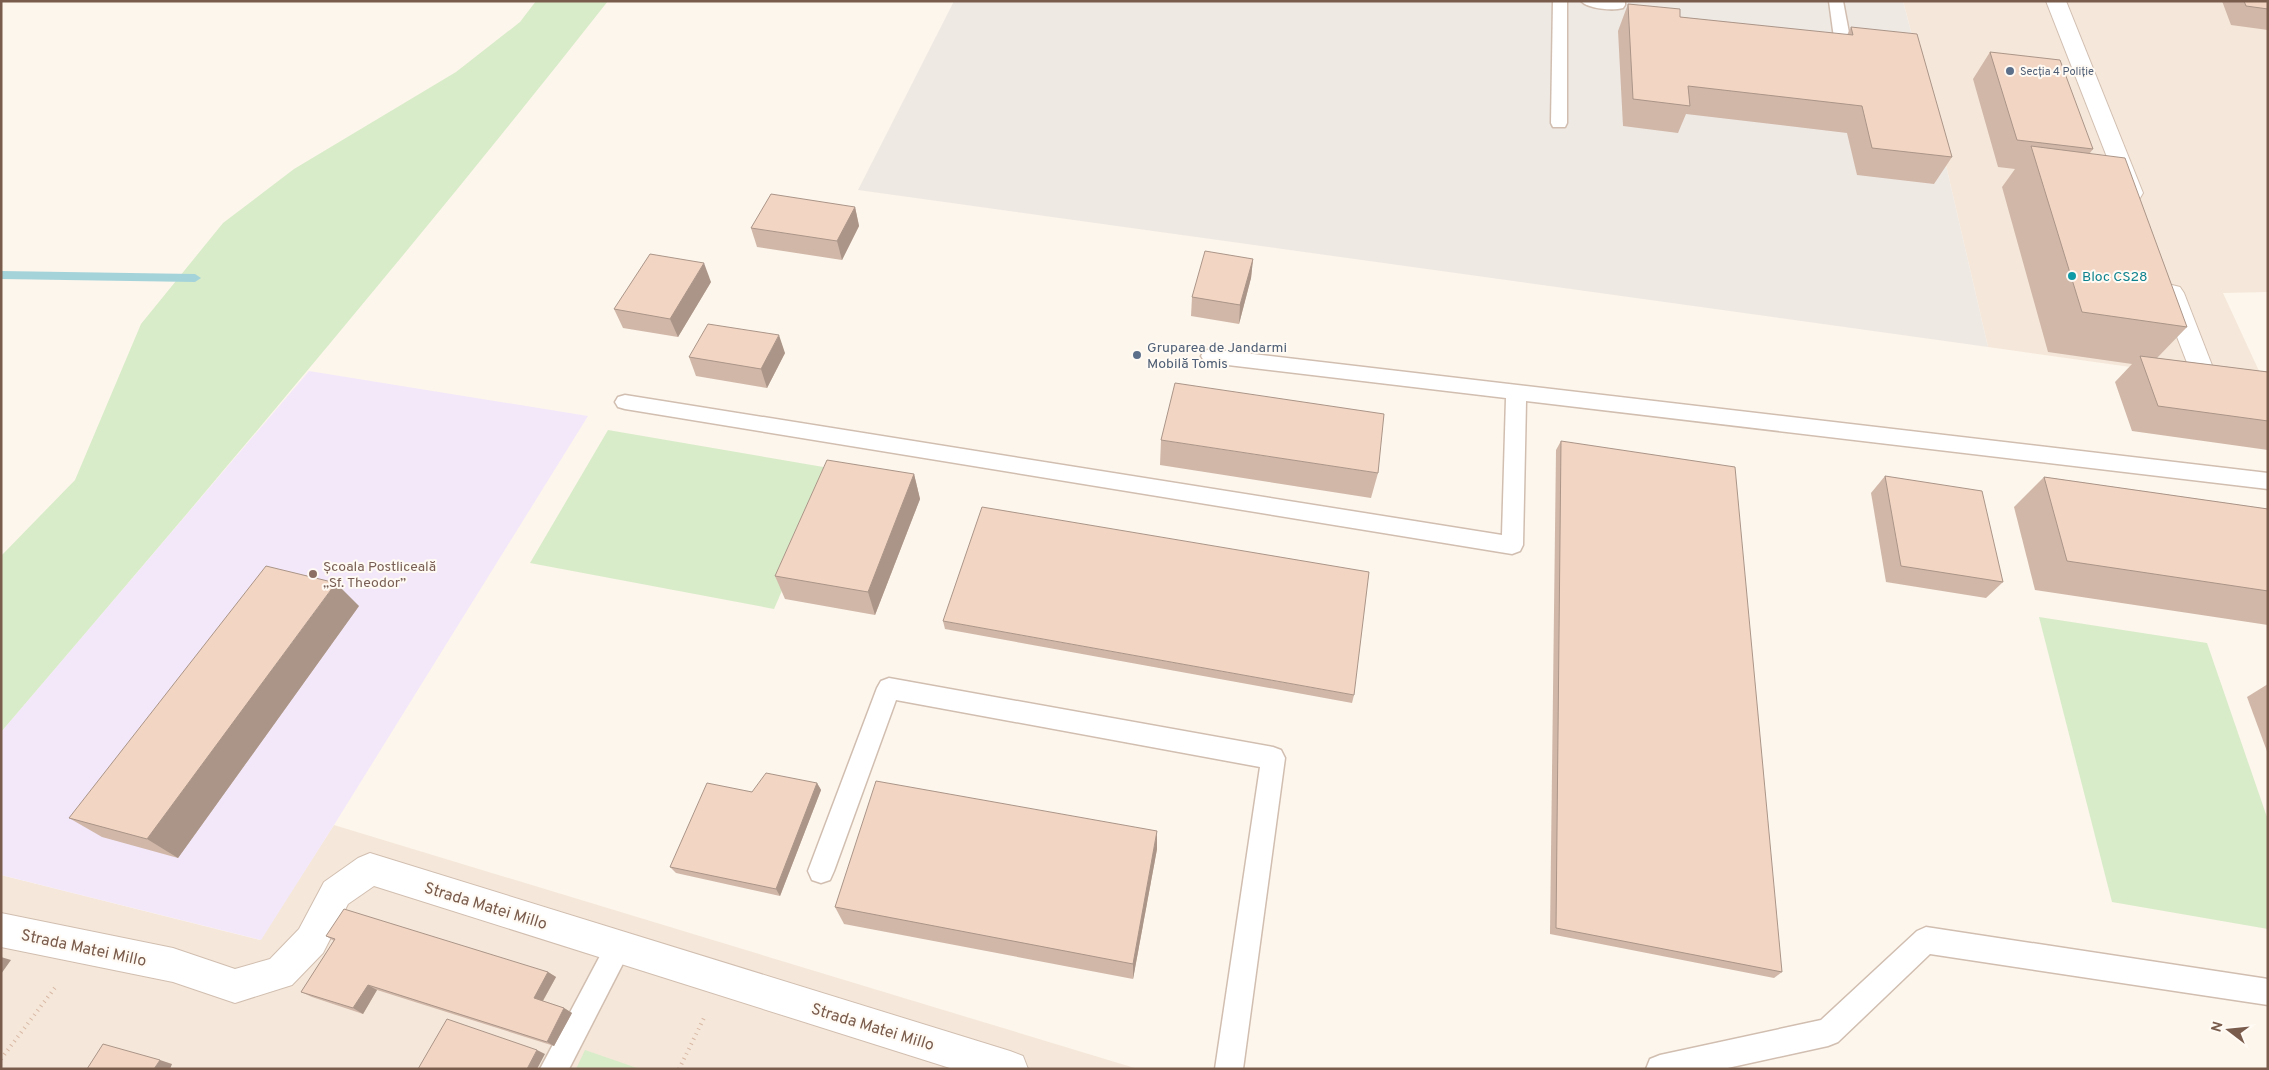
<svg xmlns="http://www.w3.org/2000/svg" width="2269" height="1070" font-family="Overpass,sans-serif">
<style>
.residential{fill:#f5e8da}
.industrial{fill:#efe9e4}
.education{fill:#f3e8fa}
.green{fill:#d8ecc9}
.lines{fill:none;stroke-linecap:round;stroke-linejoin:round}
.stream{fill:#a5d3da;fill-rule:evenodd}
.service-casing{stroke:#d1beb0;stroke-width:3}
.minor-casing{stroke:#d1beb0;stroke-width:2}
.path{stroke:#d9b8a5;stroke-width:4;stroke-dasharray:1 4.5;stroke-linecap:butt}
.service{fill:#fff;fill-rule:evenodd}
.minor{fill:#fff;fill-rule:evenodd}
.wall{fill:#d1b7a8}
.shaded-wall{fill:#aa9588}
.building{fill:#f3d5c3;stroke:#aa9588}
.service-dot{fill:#5c6f8a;stroke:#fffaf3;stroke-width:2}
.culture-dot{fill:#0f9aa8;stroke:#fffaf3;stroke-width:2}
.education-dot{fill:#8d6e63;stroke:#fffaf3;stroke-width:2}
.labels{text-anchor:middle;stroke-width:4;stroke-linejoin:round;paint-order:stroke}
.far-service-label{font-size:11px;fill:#4e5e75;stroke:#fffaf3;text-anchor:start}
.culture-label{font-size:14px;fill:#0d838f;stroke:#fffaf3;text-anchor:start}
.service-label{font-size:14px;fill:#4e5e75;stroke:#fffaf3;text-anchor:start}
.education-label{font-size:14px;fill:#785e54;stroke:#fffaf3;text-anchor:start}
.near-street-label{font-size:16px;fill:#7a5c4d;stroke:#fffaf3}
</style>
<rect width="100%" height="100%" fill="#fdf6ec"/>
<!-- residential -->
<g class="residential">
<polygon points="1903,1 2268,1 2268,292 2223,293 2266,386 1988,347 1945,161"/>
<polygon points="334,825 1138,1069 1,1069 1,875 260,940"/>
</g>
<!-- industrial -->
<polygon class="industrial" points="954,1 1903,1 1945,161 1988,347 858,190"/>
<!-- education -->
<polygon class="education" points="309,371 588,416 334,825 261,940 1,875 1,732"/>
<!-- green -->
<g class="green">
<path d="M536 1H608C412 250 207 491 1 732V556L75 480 141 324 223 223 294 169 456 72 520 22Z"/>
<polygon points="608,430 835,469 774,609 530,563"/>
<polygon points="2039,617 2207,643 2268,820 2268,929 2112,902"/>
<polygon points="585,1050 640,1069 576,1069"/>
</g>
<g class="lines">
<!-- stream -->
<polygon class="stream" points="1,271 195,274 201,278 195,282 1,279"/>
<defs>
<g id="service">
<polygon points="1553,1 1567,1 1567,123 1565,127 1553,127 1551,123"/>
<path d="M1581 1H1625V5L1623 8C1613 11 1588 9 1581 1Z"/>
<polygon points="1829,1 1843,1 1850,38 1847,41 1837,41 1834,38"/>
<polygon points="1211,349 2268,473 2268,489 1526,401 1523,545 1520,551 1512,554 625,409 618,407 615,402 618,397 625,395 1502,535 1506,398 1211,363 1204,361 1201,356 1204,351"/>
<polygon points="889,678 1273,747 1281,750 1285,758 1243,1069 1215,1069 1260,767 896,700 834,871 830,880 821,883 812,880 808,871 877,688 881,681"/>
<polygon points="1926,927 2268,979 2268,1005 1930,954 1838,1042 1828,1046 1723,1069 1646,1069 1650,1059 1660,1055 1821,1020 1917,931"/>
<polygon points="619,933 628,937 632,946 569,1069 540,1069 610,937"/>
</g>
<g id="minor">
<polygon points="2046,1 2066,1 2143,193 2140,198 2132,200 2124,198 2121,193"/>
<polygon points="2172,285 2180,287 2184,293 2215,373 2212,380 2203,382 2194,380 2191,373 2160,293 2164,287"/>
<polygon points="370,853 1010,1051 1023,1056 1028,1069 953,1069 374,886 348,904 323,953 292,985 235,1003 173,982 1,947 1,913 173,948 235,969 270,959 299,929 324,882 358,858"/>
</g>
</defs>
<!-- service casing -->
<use href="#service" class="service-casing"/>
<!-- minor casing -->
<use href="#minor" class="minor-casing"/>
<!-- path -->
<g class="path">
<polyline points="1,1059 57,985"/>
<polyline points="679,1069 704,1018"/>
</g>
<!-- service -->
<use href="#service" class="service"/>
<!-- minor -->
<use href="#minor" class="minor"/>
</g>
<!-- wall -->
<g class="wall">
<polygon points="2222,1 2268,1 2268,30 2231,25"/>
<polygon points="1628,4 1680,17 1847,35 1851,27 1952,157 1934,184 1857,175 1847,133 1686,114 1678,133 1623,126 1618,31"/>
<polygon points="1990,52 2093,149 2090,153 2187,327 2157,358 2268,372 2268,450 2132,431 2115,382 2132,364 2048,352 2002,187 2015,169 1998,167 1973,79"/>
<polygon points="855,207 859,226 842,260 757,247 751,228"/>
<polygon points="1253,259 1251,278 1239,324 1191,316 1192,297"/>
<polygon points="711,282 678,337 623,328 614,309"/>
<polygon points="785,353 767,388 696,376 689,357"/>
<polygon points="1161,440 1378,473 1371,498 1160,465"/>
<polygon points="1561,441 1782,972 1774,978 1550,934 1556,450"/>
<polygon points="914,474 920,499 875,615 785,599 775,576"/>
<polygon points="1885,476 2003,582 1986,598 1886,582 1871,493"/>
<polygon points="2044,477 2268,509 2268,625 2035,590 2014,507"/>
<polygon points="359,606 178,858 102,837 69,818"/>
<polygon points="943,621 1354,695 1352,703 945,629"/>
<polygon points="2268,684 2268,754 2247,697"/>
<polygon points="817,783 821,790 780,896 676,873 670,867 752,792"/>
<polygon points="1157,849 1133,979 844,924 835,907"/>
<polygon points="326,936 548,972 556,977 543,1001 564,1008 572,1013 554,1046 377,990 363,1014 312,997 301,992 334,941"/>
</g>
<!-- shaded-wall -->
<g class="shaded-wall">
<polygon points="855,207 859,226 842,260 837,241"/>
<polygon points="1253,259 1251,278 1239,324 1240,305"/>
<polygon points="704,263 711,282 678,337 670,319"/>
<polygon points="779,335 785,353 767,388 761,369"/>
<polygon points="914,474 920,499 875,615 868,592"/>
<polygon points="336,583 359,606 178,858 147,839"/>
<polygon points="817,783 821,790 780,896 776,889"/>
<polygon points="1157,831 1157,849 1133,979 1133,964"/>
<polygon points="1,957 11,960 1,974"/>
<polygon points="548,972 556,977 541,1004 534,998"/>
<polygon points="368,985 377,990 363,1014 353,1008"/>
<polygon points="564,1008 572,1013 554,1046 547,1042"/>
<polygon points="537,1050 545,1054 537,1069 527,1069"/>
<polygon points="160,1060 172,1064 170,1069 154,1069"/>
</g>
<!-- building -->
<g class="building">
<polygon points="2244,1 2268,1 2268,9 2246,6"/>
<polygon points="1628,4 1680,9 1680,17 1853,35 1851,27 1917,34 1952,157 1872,148 1862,106 1688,86 1690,106 1633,99"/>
<polygon points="1990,52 2060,60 2093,149 2017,140"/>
<polygon points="2031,146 2125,158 2187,327 2082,312"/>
<polygon points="771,194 855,207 837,241 751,228"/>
<polygon points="1205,251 1253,259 1240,305 1192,297"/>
<polygon points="650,254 704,263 670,319 614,309"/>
<polygon points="708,324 779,335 761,369 689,357"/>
<polygon points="2140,356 2268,372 2268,421 2158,406"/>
<polygon points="1175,383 1384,414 1378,473 1161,440"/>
<polygon points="1561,441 1735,467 1782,972 1556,928"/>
<polygon points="827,460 914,474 868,592 775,576"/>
<polygon points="1885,476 1982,491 2003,582 1901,566"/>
<polygon points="2044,477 2268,509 2268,591 2067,561"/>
<polygon points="982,507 1369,572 1354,695 943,621"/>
<polygon points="266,566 336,583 147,839 69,818"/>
<polygon points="766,773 817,783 776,889 670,867 707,783 752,792"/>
<polygon points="876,781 1157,831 1133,964 835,907"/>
<polygon points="344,909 548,972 534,998 564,1008 547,1042 368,985 353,1008 301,992 335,939 326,936"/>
<polygon points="447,1019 537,1050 527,1069 418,1069"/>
<polygon points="103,1044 160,1060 154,1069 87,1069"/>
</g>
<!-- markers -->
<g class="service-dot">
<circle cx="2010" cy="71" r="5"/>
<circle cx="1137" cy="355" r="5"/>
</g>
<circle class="culture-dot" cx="2072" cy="276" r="5"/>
<circle class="education-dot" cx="313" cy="574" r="5"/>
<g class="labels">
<!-- far-service labels -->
<g class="far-service-label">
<text x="2020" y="75">Secția 4 Poliție</text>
</g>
<!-- culture labels -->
<g class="culture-label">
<text x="2082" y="281">Bloc CS28</text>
</g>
<!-- service labels -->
<g class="service-label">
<text x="1147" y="352">Gruparea de Jandarmi<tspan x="1147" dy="16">Mobilă Tomis</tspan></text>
</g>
<!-- education labels -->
<g class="education-label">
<text x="323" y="571">Școala Postliceală<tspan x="323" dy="16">„Sf. Theodor”</tspan></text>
</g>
<!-- near-street labels -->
<g class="near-street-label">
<text transform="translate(486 905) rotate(17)" y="6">Strada Matei Millo</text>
<text transform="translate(84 947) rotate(12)" y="6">Strada Matei Millo</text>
<text transform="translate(873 1026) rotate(17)" y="6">Strada Matei Millo</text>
</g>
</g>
<!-- border -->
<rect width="2269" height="1070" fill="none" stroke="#7a5c4d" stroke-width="5"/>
<!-- north arrow -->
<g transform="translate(2229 1030) rotate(286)" stroke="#fffaf3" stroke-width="4" paint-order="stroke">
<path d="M0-4L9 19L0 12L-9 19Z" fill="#7a5c4d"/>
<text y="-8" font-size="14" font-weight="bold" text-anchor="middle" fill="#7a5c4d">N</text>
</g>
</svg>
